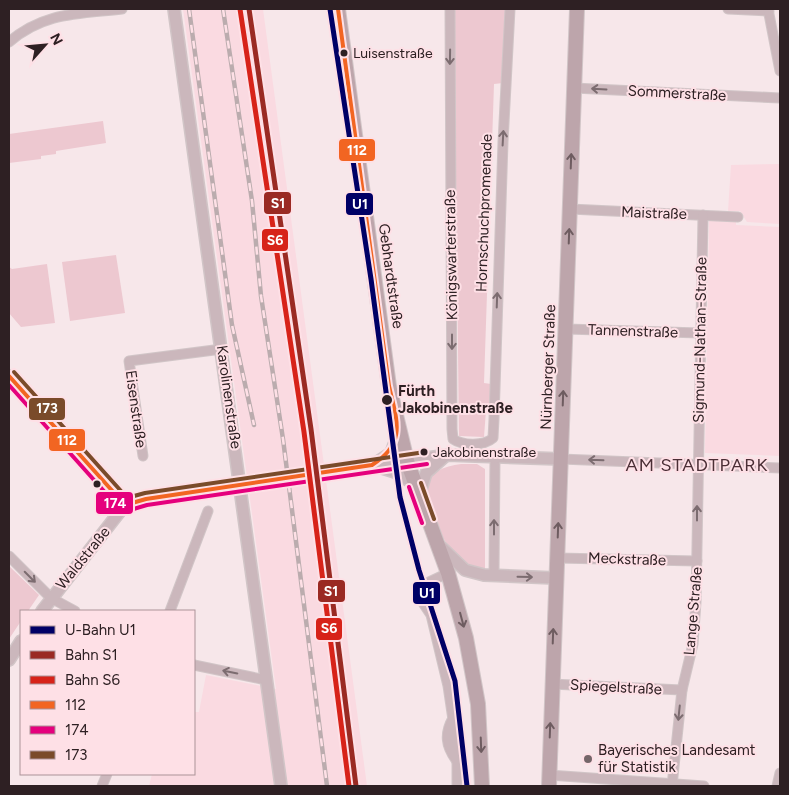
<svg xmlns="http://www.w3.org/2000/svg" width="789" height="795" font-family="Figtree,sans-serif">
<style>
.built{fill:#fadae1}
.green{fill:#edc8d0}
.lines{fill:none;stroke-linecap:round;stroke-linejoin:round}
.tertiary-tunnel{stroke:#cfbfc2;stroke-width:11;stroke-dasharray:11 5.5;stroke-linecap:butt}
.minor-casing{stroke:#d1c5c7;stroke-width:11}
.tertiary-casing{stroke:#d1c5c7;stroke-width:14}
.primary-casing{stroke:#d1c5c7;stroke-width:16}
.minor{stroke:#cbb7bc;stroke-width:9}
.tertiary{stroke:#cbb7bc;stroke-width:11}
.primary{stroke:#bda5ab;stroke-width:14}
.rail-casing{stroke:#bbacae;stroke-width:4.5}
.rail{stroke:#fee0e6;stroke-width:2.5;stroke-dasharray:8;stroke-linecap:butt}
.bus-1-casing{stroke:#fee0e6;stroke-width:8}
.bus-2-casing{stroke:#fee0e6;stroke-width:8}
.bus-3-casing{stroke:#fee0e6;stroke-width:8}
.bus-1{stroke:#f26522;stroke-width:4}
.bus-2{stroke:#e5007d;stroke-width:4}
.bus-3{stroke:#7a4b2a;stroke-width:4}
.rail-1-casing{stroke:#fee0e6;stroke-width:9}
.rail-2-casing{stroke:#fee0e6;stroke-width:9}
.rail-1{stroke:#9a2a23;stroke-width:5}
.rail-2{stroke:#d72319;stroke-width:5}
.metro-1-casing{stroke:#fee0e6;stroke-width:9}
.metro-1{stroke:#006;stroke-width:5}
.oneway{stroke:#7c6c70}
.oneway2{stroke:#6e5c60}
.bus-dot{fill:#2e2023;stroke:#fee0e6;stroke-width:2}
.poi-dot{fill:#746669;stroke:#fee0e6;stroke-width:2}
.labels{text-anchor:middle;stroke-width:4;stroke-linejoin:round;paint-order:stroke}
.bus-label{font-size:14px;fill:#2e2023;stroke:#fee0e6;text-anchor:start}
.street-label{font-size:15px;fill:#2e2023;stroke:#fee0e6}
.stop-label{font-size:15px;font-weight:bold;fill:#2e2023;stroke:#fee0e6;text-anchor:start}
.poi-label{font-size:15px;fill:#2e2023;stroke:#fee0e6;text-anchor:start}
.quarter-label{font-size:18px;letter-spacing:1px;fill:#4a2e35;stroke:#fee0e6}
.line-badge{stroke:#fee0e6;stroke-width:2}
.badge-label{font-size:14px;text-anchor:middle;font-weight:bold;fill:#fff}
</style>
<rect width="100%" height="100%" fill="#f7e7ea"/>
<!-- built -->
<g class="built">
<polygon points="183,9 263,9 367,786 149,786 152,774 194,774 194,712 199,712 206,675 276,689"/>
<polygon points="780,164 780,224 747,222 740,211 728,211 731,165"/>
<polygon points="709,220 736,220 736,225 780,227 780,456 705,453"/>
</g>
<!-- green -->
<g class="green">
<polygon points="454,9 506,9 503,83 494,84 484,383 491,384 490,410 486,410 484,437 459,436"/>
<polygon points="103,121 106,143 56,151 56,154 41,156 41,159 9,163 9,134"/>
<polygon points="116,255 125,313 70,321 62,262"/>
<polygon points="47,264 55,323 21,327 9,313 9,267 12,269"/>
<path d="M461 464H477L485 469V569C449 569 435 521 426 493 425 473 444 466 461 464Z"/>
<polygon points="9,566 39,595 28,611 21,611 21,621 9,639"/>
</g>
<g class="lines">
<!-- tertiary-tunnel -->
<polyline class="tertiary-tunnel" points="257,483 331,472"/>
<defs>
<g id="minor">
<path d="M450 9 452 429 453 439C463 446 484 446 493 438L494 419 503 142 510 9"/>
<polyline points="728,9 769,11"/>
<polyline points="768,9 780,71"/>
<path d="M9 42C44 12 78 14 122 9"/>
<polyline points="574,88 780,98"/>
<polyline points="570,209 738,217"/>
<polyline points="566,329 700,333"/>
<polyline points="143,456 129,361 222,349"/>
<polyline points="561,459 780,468"/>
<polyline points="9,556 51,598 75,611"/>
<polyline points="557,558 697,561"/>
<polyline points="448,573 427,583 420,594 421,600 431,615 448,686 457,747 457,786"/>
<polyline points="494,575 495,456"/>
<polyline points="170,611 208,511"/>
<polyline points="194,665 266,680"/>
<polyline points="551,684 682,690"/>
<path d="M453 718C444 734 446 746 456 760"/>
<polyline points="549,775 704,786"/>
<polyline points="102,786 107,774"/>
<polyline points="672,786 682,690 693,644 696,602 703,215"/>
<polyline points="777,786 780,773"/>
</g>
<g id="tertiary">
<polyline points="174,9 281,786"/>
<polyline points="9,376 125,505"/>
<polyline points="376,463 391,453 399,432"/>
<polyline points="376,466 398,473 415,485"/>
<polyline points="331,472 448,455 561,459"/>
<polyline points="419,496 426,473 444,457"/>
<polyline points="440,546 465,570 484,575 555,578"/>
<polyline points="42,611 125,505 146,499 257,483"/>
<polyline points="9,660 21,641"/>
</g>
<g id="primary">
<polyline points="338,9 389,386 407,461 448,573 466,638 478,704 482,786"/>
<polyline points="549,786 577,9"/>
</g>
</defs>
<!-- minor casing -->
<use href="#minor" class="minor-casing"/>
<!-- tertiary casing -->
<use href="#tertiary" class="tertiary-casing"/>
<!-- primary casing -->
<use href="#primary" class="primary-casing"/>
<!-- minor -->
<use href="#minor" class="minor"/>
<!-- tertiary -->
<use href="#tertiary" class="tertiary"/>
<!-- primary -->
<use href="#primary" class="primary"/>
<defs>
<g id="rail">
<polyline points="189,9 232,325 254,425"/>
<polyline points="223,9 252,201 261,296 283,439 327,786"/>
</g>
</defs>
<!-- rail casing -->
<use href="#rail" class="rail-casing"/>
<!-- rail -->
<use href="#rail" class="rail"/>
<defs>
<g id="bus-1">
<polyline points="9,376 125,505"/>
<path d="M125 505 146 499 372 465C407 443 397 421 389 386L338 9"/>
</g>
<g id="bus-2">
<polyline points="9,385 120,509"/>
<polyline points="409,487 422,523"/>
<polyline points="127,511 147,505 427,464"/>
</g>
<g id="bus-3">
<polyline points="14,372 130,501"/>
<polyline points="421,483 434,519"/>
<polyline points="123,499 145,493 425,452"/>
</g>
</defs>
<!-- bus-1 casing -->
<use href="#bus-1" class="bus-1-casing"/>
<!-- bus-2 casing -->
<use href="#bus-2" class="bus-2-casing"/>
<!-- bus-3 casing -->
<use href="#bus-3" class="bus-3-casing"/>
<!-- bus-1 -->
<use href="#bus-1" class="bus-1"/>
<!-- bus-2 -->
<use href="#bus-2" class="bus-2"/>
<!-- bus-3 -->
<use href="#bus-3" class="bus-3"/>
<defs>
<polyline id="rail-1" points="249,9 311,429 356,786"/>
<polyline id="rail-2" points="240,9 304,432 349,786"/>
</defs>
<!-- rail-1 casing -->
<use href="#rail-1" class="rail-1-casing"/>
<!-- rail-2 casing -->
<use href="#rail-2" class="rail-2-casing"/>
<!-- rail-1 -->
<use href="#rail-1" class="rail-1"/>
<!-- rail-2 -->
<use href="#rail-2" class="rail-2"/>
<defs>
<polyline id="metro-1" points="330,9 371,279 400,497 419,570 455,681 467,786"/>
</defs>
<!-- metro-1 casing -->
<use href="#metro-1" class="metro-1-casing"/>
<!-- metro-1 -->
<use href="#metro-1" class="metro-1"/>
</g>
<!-- one-way arrows -->
<defs><path id="oneway-shaft" d="M-6 0H5M1.5-3L5.5 0L1.5 3" fill="none" stroke-width="1.6" stroke-linecap="round" stroke-linejoin="round" transform="scale(1.25)"/></defs>
<g class="oneway">
<use href="#oneway-shaft" transform="translate(450 57) rotate(91)"/>
<use href="#oneway-shaft" transform="translate(599 89) rotate(-177)"/>
<use href="#oneway-shaft" transform="translate(503 138) rotate(-87)"/>
<use href="#oneway-shaft" transform="translate(497 300) rotate(-88)"/>
<use href="#oneway-shaft" transform="translate(452 342) rotate(90)"/>
<use href="#oneway-shaft" transform="translate(596 460) rotate(-178)"/>
<use href="#oneway-shaft" transform="translate(697 513) rotate(-90)"/>
<use href="#oneway-shaft" transform="translate(494 527) rotate(-90)"/>
<use href="#oneway-shaft" transform="translate(30 577) rotate(45)"/>
<use href="#oneway-shaft" transform="translate(525 577) rotate(1)"/>
<use href="#oneway-shaft" transform="translate(230 672) rotate(-169)"/>
<use href="#oneway-shaft" transform="translate(679 713) rotate(96)"/>
</g>
<g class="oneway2">
<use href="#oneway-shaft" transform="translate(571 161) rotate(-88)"/>
<use href="#oneway-shaft" transform="translate(569 236) rotate(-88)"/>
<use href="#oneway-shaft" transform="translate(563 398) rotate(-88)"/>
<use href="#oneway-shaft" transform="translate(558 530) rotate(-88)"/>
<use href="#oneway-shaft" transform="translate(462 620) rotate(75)"/>
<use href="#oneway-shaft" transform="translate(553 636) rotate(-88)"/>
<use href="#oneway-shaft" transform="translate(550 730) rotate(-88)"/>
<use href="#oneway-shaft" transform="translate(481 745) rotate(88)"/>
</g>
<!-- markers -->
<g class="bus-dot">
<circle cx="344" cy="53" r="4.5"/>
<circle cx="387" cy="400" r="6"/>
<circle cx="424" cy="452" r="4.5"/>
<circle cx="97" cy="484" r="4.5"/>
</g>
<circle class="poi-dot" cx="588" cy="759" r="5"/>
<g class="labels">
<!-- bus labels -->
<g class="bus-label">
<text x="353" y="58">Luisenstraße</text>
<text x="433" y="457">Jakobinenstraße</text>
</g>
<!-- street labels -->
<g class="street-label">
<text transform="translate(677 93) rotate(3)" y="5">Sommerstraße</text>
<text transform="translate(484 213) rotate(-88)" y="5">Hornschuchpromenade</text>
<text transform="translate(654 213) rotate(2)" y="5">Maistraße</text>
<text transform="translate(451 255) rotate(-91)" y="5">Königswarterstraße</text>
<text transform="translate(391 276) rotate(82)" y="5">Gebhardtstraße</text>
<text transform="translate(633 331) rotate(2)" y="5">Tannenstraße</text>
<text transform="translate(700 340) rotate(-89)" y="5">Sigmund-Nathan-Straße</text>
<text transform="translate(548 367) rotate(-88)" y="5">Nürnberger Straße</text>
<text transform="translate(229 397) rotate(82)" y="5">Karolinenstraße</text>
<text transform="translate(136 409) rotate(82)" y="5">Eisenstraße</text>
<text transform="translate(83 558) rotate(-51)" y="5">Waldstraße</text>
<text transform="translate(627 559) rotate(2)" y="5">Meckstraße</text>
<text transform="translate(693 611) rotate(-85)" y="5">Lange Straße</text>
<text transform="translate(616 687) rotate(3)" y="5">Spiegelstraße</text>
</g>
<!-- stop labels -->
<g class="stop-label">
<text x="398" y="396">Fürth<tspan x="398" dy="17">Jakobinenstraße</tspan></text>
</g>
<!-- poi labels -->
<g class="poi-label">
<text x="598" y="755">Bayerisches Landesamt<tspan x="598" dy="17">für Statistik</tspan></text>
</g>
<!-- quarter labels -->
<g class="quarter-label">
<text x="697" y="471">AM STADTPARK</text>
</g>
</g>
<g class="line-badge">
<rect x="338" y="138" width="38" height="24" rx="5" fill="#f26522"/>
<rect x="263" y="191" width="29" height="24" rx="5" fill="#9a2a23"/>
<rect x="345" y="192" width="29" height="24" rx="5" fill="#006"/>
<rect x="261" y="228" width="28" height="24" rx="5" fill="#d72319"/>
<rect x="28" y="397" width="38" height="24" rx="5" fill="#7a4b2a"/>
<rect x="48" y="428" width="38" height="24" rx="5" fill="#f26522"/>
<rect x="95" y="491" width="39" height="24" rx="5" fill="#e5007d"/>
<rect x="317" y="579" width="29" height="24" rx="5" fill="#9a2a23"/>
<rect x="412" y="581" width="29" height="24" rx="5" fill="#006"/>
<rect x="315" y="617" width="28" height="24" rx="5" fill="#d72319"/>
</g>
<g class="badge-label">
<text x="357" y="155">112</text>
<text x="278" y="208">S1</text>
<text x="360" y="209">U1</text>
<text x="275" y="245">S6</text>
<text x="47" y="413">173</text>
<text x="67" y="445">112</text>
<text x="115" y="508">174</text>
<text x="331" y="596">S1</text>
<text x="427" y="598">U1</text>
<text x="329" y="633">S6</text>
</g>
<!-- border -->
<rect width="789" height="795" fill="none" stroke="#2e2023" stroke-width="20"/>
<!-- legend -->
<rect x="20" y="610" width="175" height="165" fill="#fee0e6" stroke="#ab9398"/>
<rect x="30" y="626" width="25" height="8" fill="#000066" stroke="#ab9398"/>
<text x="65" y="635" font-size="15" fill="#2e2023">U-Bahn U1</text>
<rect x="30" y="651" width="25" height="8" fill="#9a2a23" stroke="#ab9398"/>
<text x="65" y="660" font-size="15" fill="#2e2023">Bahn S1</text>
<rect x="30" y="676" width="25" height="8" fill="#d72319" stroke="#ab9398"/>
<text x="65" y="685" font-size="15" fill="#2e2023">Bahn S6</text>
<rect x="30" y="701" width="25" height="8" fill="#f26522" stroke="#ab9398"/>
<text x="65" y="710" font-size="15" fill="#2e2023">112</text>
<rect x="30" y="726" width="25" height="8" fill="#e5007d" stroke="#ab9398"/>
<text x="65" y="735" font-size="15" fill="#2e2023">174</text>
<rect x="30" y="751" width="25" height="8" fill="#7a4b2a" stroke="#ab9398"/>
<text x="65" y="760" font-size="15" fill="#2e2023">173</text>
<!-- north arrow -->
<g transform="translate(45 45) rotate(63)" stroke="#fee0e6" stroke-width="4" paint-order="stroke">
<path d="M0-4L9 19L0 12L-9 19Z" fill="#2e2023"/>
<text y="-8" font-size="14" font-weight="bold" text-anchor="middle" fill="#2e2023">N</text>
</g>
</svg>
